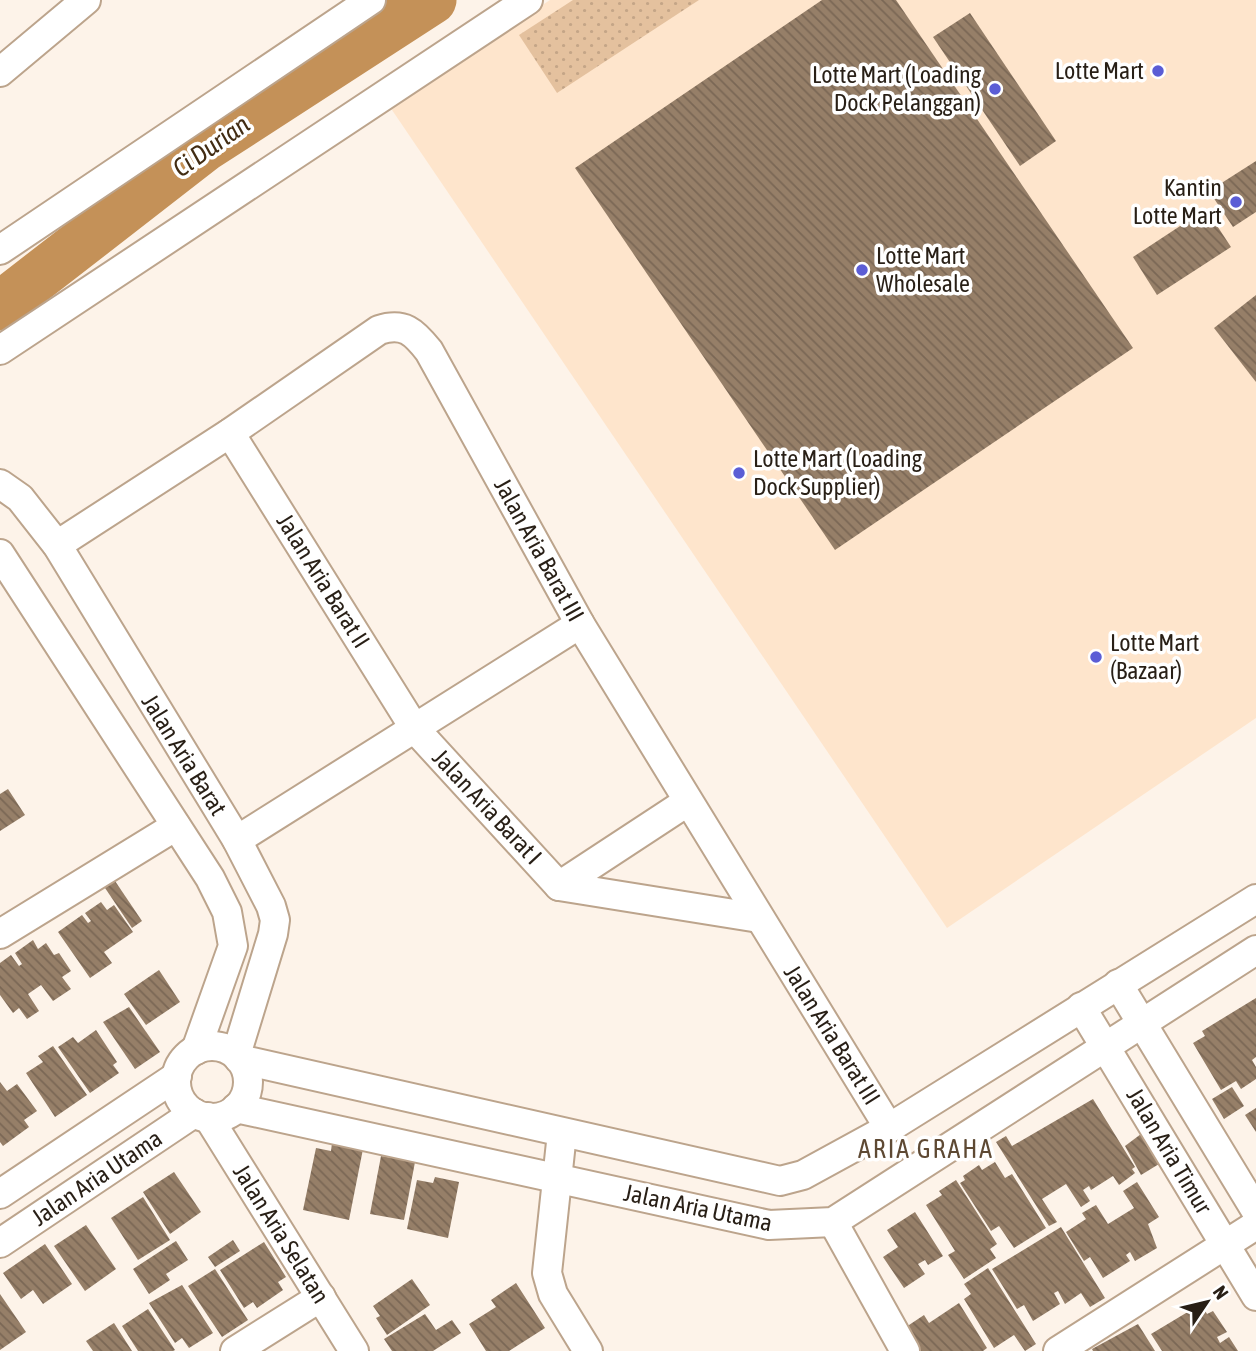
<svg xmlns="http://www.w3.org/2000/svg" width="1256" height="1351" font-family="'Asap Condensed',sans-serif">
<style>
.built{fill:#fee5cc}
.grass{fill:url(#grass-dots)}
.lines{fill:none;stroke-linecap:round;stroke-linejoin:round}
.river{stroke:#c49158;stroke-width:49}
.building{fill:url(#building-back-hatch)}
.minor-casing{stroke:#bca48c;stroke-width:32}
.minor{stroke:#fff;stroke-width:28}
.poi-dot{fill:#5b5dd5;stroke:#fff;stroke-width:2.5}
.labels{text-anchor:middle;stroke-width:7;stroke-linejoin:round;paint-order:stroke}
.poi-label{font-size:24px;fill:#281f16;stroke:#fff;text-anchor:end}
.street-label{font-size:24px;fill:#281f16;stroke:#fff}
.water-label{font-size:26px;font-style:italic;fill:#422c13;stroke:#fff}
.neighbourhood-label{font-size:26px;letter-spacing:2px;fill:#5e4933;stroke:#fff}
</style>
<defs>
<pattern id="grass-dots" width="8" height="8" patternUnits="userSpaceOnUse" patternTransform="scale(1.75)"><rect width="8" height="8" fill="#e4c19e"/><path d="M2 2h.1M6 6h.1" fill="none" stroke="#c4a587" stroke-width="1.8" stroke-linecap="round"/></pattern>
<pattern id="building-back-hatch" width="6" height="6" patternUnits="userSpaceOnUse" patternTransform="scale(1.75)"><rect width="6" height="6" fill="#967f68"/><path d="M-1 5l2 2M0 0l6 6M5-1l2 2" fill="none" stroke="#7a6755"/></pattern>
</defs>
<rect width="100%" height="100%" fill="#fdf3e9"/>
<!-- built -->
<polygon class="built" points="550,0 1256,0 1256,718 947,928 390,107"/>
<!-- grass -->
<polygon class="grass" points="573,0 699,0 557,93 519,35"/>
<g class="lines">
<!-- river -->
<polyline class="river" points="0,306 205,147 432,0"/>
</g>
<!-- building -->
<g class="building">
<polygon points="822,0 896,0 1133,348 835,550 575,168"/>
<polygon points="970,13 1056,141 1020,166 933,37"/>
<polygon points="1256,161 1256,212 1233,227 1209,191"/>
<polygon points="1206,209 1231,247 1157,295 1133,257"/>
<polygon points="1256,295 1256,382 1214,328"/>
<polygon points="8,789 25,815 0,831 0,794"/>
<polygon points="113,878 142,921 132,928 103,885"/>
<polygon points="101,902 107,910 114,905 133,932 104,952 112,963 90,978 58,932 82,915 88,923 91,921 85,913"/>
<polygon points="33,940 38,949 46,943 54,955 59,953 71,971 62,977 71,989 53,1001 41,985 28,994 39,1011 27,1019 19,1008 13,1013 0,995 0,963 11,955 19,966 22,964 15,953"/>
<polygon points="159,970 180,1002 146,1025 124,994"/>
<polygon points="1256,998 1256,1057 1252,1060 1256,1067 1256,1079 1241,1089 1236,1081 1221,1090 1193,1043 1205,1036 1202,1031"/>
<polygon points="129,1007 160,1052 135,1069 103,1022"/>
<polygon points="96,1030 117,1062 113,1065 119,1073 90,1093 58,1047 73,1037 78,1043"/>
<polygon points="53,1046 87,1095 55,1117 26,1073 43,1062 38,1056"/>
<polygon points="0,1082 7,1091 17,1084 37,1111 24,1120 29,1127 3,1146 0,1142"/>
<polygon points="1232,1087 1244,1106 1224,1119 1212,1099"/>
<polygon points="1093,1099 1135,1167 1132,1169 1135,1173 1119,1185 1113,1176 1091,1190 1089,1186 1083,1190 1090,1201 1081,1207 1066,1184 1042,1199 1057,1222 1049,1226 996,1142 1006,1136 1012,1146"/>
<polygon points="1256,1108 1256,1132 1245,1115"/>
<polygon points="1141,1134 1159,1164 1141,1175 1125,1146"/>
<polygon points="332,1143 363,1149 349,1220 303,1210 316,1148 331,1151"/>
<polygon points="381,1156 415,1162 404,1220 370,1214"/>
<polygon points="995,1162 1005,1178 1012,1174 1046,1228 1014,1248 999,1226 991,1231 960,1183 965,1180 963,1176 979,1165 982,1170"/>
<polygon points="174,1172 201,1212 170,1234 143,1192"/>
<polygon points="435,1177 459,1182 448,1238 407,1229 417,1180 433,1183"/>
<polygon points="956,1180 997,1244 990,1249 996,1258 964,1279 948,1255 955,1251 926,1205 942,1195 939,1191"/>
<polygon points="1137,1182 1159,1217 1148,1224 1157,1248 1135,1261 1130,1252 1126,1255 1130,1261 1103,1278 1090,1257 1084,1261 1066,1232 1086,1219 1082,1213 1096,1205 1108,1224 1134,1208 1123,1191"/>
<polygon points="143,1197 170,1240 138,1260 111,1218"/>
<polygon points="915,1212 943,1256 928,1265 925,1260 918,1264 925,1274 904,1288 883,1257 898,1247 887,1230"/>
<polygon points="86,1225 116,1269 85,1291 54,1246"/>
<polygon points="1061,1227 1105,1298 1090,1307 1081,1293 1065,1304 1058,1291 1054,1293 1060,1304 1033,1321 1024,1305 1017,1309 992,1269"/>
<polygon points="233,1240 240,1251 215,1267 208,1257"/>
<polygon points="176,1241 188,1260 166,1274 170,1280 149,1294 133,1269"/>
<polygon points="264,1242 286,1277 278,1282 283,1290 257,1308 253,1302 244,1308 220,1270"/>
<polygon points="45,1244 72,1284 43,1304 33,1290 21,1299 3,1273"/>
<polygon points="988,1268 1036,1344 1025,1351 1014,1335 994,1348 964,1299 971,1294 964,1284"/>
<polygon points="215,1269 248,1320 222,1337 188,1286"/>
<polygon points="412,1279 430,1305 387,1335 376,1318 380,1316 373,1306"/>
<polygon points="516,1283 545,1328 509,1351 486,1351 469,1324 496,1307 491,1300"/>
<polygon points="182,1285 213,1333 189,1348 182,1338 175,1343 149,1303"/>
<polygon points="0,1294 26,1332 0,1350"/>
<polygon points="959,1303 987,1348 983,1351 921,1351 906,1327 924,1315 929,1323"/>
<polygon points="1201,1304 1207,1314 1213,1311 1227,1332 1217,1337 1220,1343 1229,1337 1238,1351 1162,1351 1151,1334"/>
<polygon points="148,1309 175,1350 173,1351 138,1351 122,1326"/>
<polygon points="425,1314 436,1330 452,1320 461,1333 433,1351 392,1351 384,1339"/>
<polygon points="114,1323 132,1351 93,1351 86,1341"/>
<polygon points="1138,1324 1155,1351 1093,1351 1092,1349"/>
</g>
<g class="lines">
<defs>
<g id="minor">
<polyline points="0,72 86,0"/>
<polyline points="0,250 371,0"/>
<polyline points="0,350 528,0"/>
<polyline points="230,433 415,729 559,886 759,918"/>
<polyline points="0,484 20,498 57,545 237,840 271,906 275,920 273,934 236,1055"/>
<path d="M57 545 230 433 379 330C404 322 414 332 429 351L580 624 889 1128"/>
<polyline points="0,554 210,878 227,912 233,946 196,1050"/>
<polyline points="237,840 580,624"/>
<polyline points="559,886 687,802"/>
<polyline points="0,934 176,826"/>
<polyline points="1118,984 1256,1211"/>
<polyline points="1081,1007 1256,1296"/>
<circle cx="212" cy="1082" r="36"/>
<polyline points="239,1059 780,1181 803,1175 889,1128 1256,899"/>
<polyline points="236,1108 769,1225 833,1222 1256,950"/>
<polyline points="208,1117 354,1351"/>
<polyline points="562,1133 547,1273 553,1294 588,1351"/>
<polyline points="0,1194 177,1076"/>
<polyline points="833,1222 905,1351"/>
<polyline points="0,1243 194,1113"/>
<polyline points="235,1351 321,1297"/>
<polyline points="1058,1351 1256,1225"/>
</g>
</defs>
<!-- minor casing -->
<use href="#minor" class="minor-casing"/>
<!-- minor -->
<use href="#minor" class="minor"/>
</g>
<!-- markers -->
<g class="poi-dot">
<circle cx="1158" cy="71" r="7"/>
<circle cx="995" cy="89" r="7"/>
<circle cx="1236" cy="202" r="7"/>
<circle cx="862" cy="270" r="7"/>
<circle cx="739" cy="473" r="7"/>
<circle cx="1096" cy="657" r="7"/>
</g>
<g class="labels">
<!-- poi labels -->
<g class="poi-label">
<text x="1144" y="79">Lotte Mart</text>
<text x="981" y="83">Lotte Mart (Loading<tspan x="981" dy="28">Dock Pelanggan)</tspan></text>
<text x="1222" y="196">Kantin<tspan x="1222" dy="28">Lotte Mart</tspan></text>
<text x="876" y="264" text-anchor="start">Lotte Mart<tspan x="876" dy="28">Wholesale</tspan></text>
<text x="753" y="467" text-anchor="start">Lotte Mart (Loading<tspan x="753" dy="28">Dock Supplier)</tspan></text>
<text x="1110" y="651" text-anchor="start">Lotte Mart<tspan x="1110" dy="28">(Bazaar)</tspan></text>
</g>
<!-- street labels -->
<g class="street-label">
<text transform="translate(539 550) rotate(61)" y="8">Jalan Aria Barat III</text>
<text transform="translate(323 581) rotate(58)" y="8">Jalan Aria Barat II</text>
<text transform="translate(184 755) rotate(58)" y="8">Jalan Aria Barat</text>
<text transform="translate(487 807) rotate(47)" y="8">Jalan Aria Barat I</text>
<text transform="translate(832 1035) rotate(58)" y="8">Jalan Aria Barat III</text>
<text transform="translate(1169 1151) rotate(59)" y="8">Jalan Aria Timur</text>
<text transform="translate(97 1178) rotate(-34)" y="8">Jalan Aria Utama</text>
<text transform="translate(698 1208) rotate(12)" y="8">Jalan Aria Utama</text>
<text transform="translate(281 1234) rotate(58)" y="8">Jalan Aria Selatan</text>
</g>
<!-- water labels -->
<g class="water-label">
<text transform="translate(211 146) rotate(-35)" y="9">Ci Durian</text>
</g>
<!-- neighbourhood labels -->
<g class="neighbourhood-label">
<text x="926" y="1158">ARIA GRAHA</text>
</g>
</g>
<!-- north arrow -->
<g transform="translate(1207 1302) rotate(55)" stroke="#ffffff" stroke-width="5" paint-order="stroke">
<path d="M0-5L12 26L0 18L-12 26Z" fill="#281f16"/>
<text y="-10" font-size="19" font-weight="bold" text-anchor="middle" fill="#281f16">N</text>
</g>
</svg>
